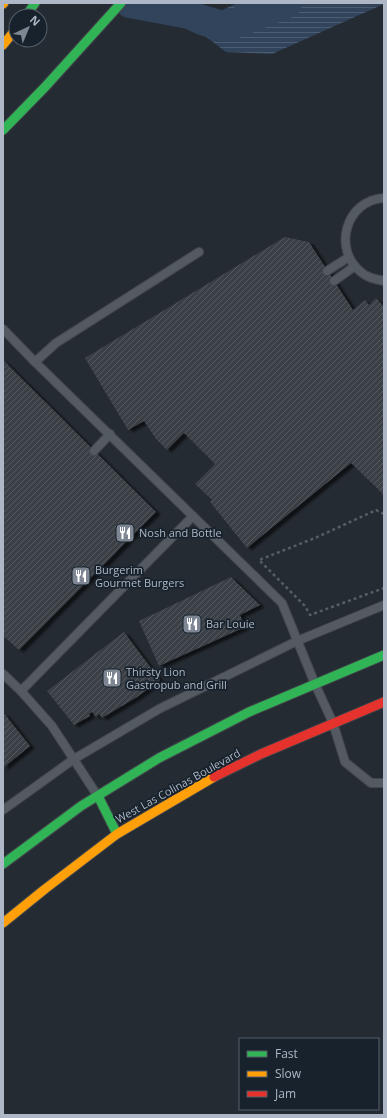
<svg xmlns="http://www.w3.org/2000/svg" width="387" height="1118" font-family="'Open Sans',sans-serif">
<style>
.water{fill:url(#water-rules)}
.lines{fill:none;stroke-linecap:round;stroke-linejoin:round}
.river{stroke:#31445c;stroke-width:30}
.building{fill:url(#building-hatch);filter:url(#shadow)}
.lane-casing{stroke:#42474d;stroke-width:10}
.fast-casing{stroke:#42474d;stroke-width:11}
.slow-casing{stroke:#42474d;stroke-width:11}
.jam-casing{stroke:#42474d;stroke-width:11}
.path{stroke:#565d64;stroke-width:2.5;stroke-dasharray:3 3;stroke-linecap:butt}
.lane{stroke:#545a61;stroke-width:8}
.fast{stroke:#30b455;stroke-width:9}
.slow{stroke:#ff9f0a;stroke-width:9}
.jam{stroke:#e5322d;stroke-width:9}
.labels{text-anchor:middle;stroke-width:3.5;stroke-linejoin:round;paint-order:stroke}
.poi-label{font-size:11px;fill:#adb7c5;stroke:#18222d;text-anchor:start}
.street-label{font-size:11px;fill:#adb7c5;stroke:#18222d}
</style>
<defs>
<pattern id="water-rules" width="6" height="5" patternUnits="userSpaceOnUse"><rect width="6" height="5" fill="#31445c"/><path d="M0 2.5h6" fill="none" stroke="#4c5d72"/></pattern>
<pattern id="building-hatch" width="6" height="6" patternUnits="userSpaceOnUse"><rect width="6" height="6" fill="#3a4046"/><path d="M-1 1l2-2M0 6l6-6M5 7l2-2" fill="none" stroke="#54595f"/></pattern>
<filter id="shadow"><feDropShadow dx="4.5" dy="2.5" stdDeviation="1" flood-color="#0009"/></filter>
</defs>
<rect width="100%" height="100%" fill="#252b32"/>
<!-- water -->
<polygon class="water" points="237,3 384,3 384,4 272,54 226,52 205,36 202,20"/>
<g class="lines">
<!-- river -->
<polyline class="river" points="130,3 189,14 202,20 226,27 287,3"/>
</g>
<!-- building -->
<g class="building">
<polygon points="285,237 309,242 353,310 365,300 369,305 376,298 384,307 384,495 351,463 247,548 210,502 212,500 195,484 215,464 184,433 167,450 156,439 144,421 128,430 85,358"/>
<polygon points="3,360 156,512 19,650 3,636"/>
<polygon points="231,577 260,605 240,615 245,627 159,666 139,621"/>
<polygon points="124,632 160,680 137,697 102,718 99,714 96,717 92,712 89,714 90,716 74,725 47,691"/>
<polygon points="3,712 30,746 3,768"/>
</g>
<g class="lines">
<defs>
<g id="lane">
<path d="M384 198C346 200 332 249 361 272 367 278 376 279 384 281"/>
<polyline points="327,271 349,257"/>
<polyline points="334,281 355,266"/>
<polyline points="3,329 35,362 282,603 315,684 333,723 345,762 371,783 384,783"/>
<polyline points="35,362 56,343 199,252"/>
<polyline points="94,451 110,434"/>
<polyline points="3,674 21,691 52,726 97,795"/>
<polyline points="21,691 193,516"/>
<polyline points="3,810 74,759 159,709 297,641 384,605"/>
</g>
<g id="fast">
<polyline points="26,16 35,3"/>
<polyline points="3,130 45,87 121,3"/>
<polyline points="98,796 117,834"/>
<polyline points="3,864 81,806 159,758 249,712 384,655"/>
</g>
<g id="slow">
<polyline points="3,4 4,3"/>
<polyline points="3,45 16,29"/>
<polyline points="3,923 45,889 117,834 214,777"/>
</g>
<polyline id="jam" points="214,777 261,754 384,702"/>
</defs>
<!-- lane casing -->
<use href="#lane" class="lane-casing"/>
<!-- fast casing -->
<use href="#fast" class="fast-casing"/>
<!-- slow casing -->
<use href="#slow" class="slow-casing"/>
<!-- jam casing -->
<use href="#jam" class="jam-casing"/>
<!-- path -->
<polyline class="path" points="384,514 376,510 315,538 259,560 305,606 310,615 384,588"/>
<!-- lane -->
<use href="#lane" class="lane"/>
<!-- fast -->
<use href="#fast" class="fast"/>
<!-- slow -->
<use href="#slow" class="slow"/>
<!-- jam -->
<use href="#jam" class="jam"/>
</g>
<!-- icons -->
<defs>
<symbol id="restaurant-square" viewBox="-11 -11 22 22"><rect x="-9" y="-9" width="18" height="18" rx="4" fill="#7d8692" stroke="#18222d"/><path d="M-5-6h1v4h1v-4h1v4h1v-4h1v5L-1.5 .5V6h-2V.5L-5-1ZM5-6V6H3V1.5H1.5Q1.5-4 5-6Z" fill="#fff"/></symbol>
</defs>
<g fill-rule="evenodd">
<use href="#restaurant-square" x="114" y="522" width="22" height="22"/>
<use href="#restaurant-square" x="70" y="565" width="22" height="22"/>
<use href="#restaurant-square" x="181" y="613" width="22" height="22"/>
<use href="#restaurant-square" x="101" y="667" width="22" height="22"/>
</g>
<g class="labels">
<!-- poi labels -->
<g class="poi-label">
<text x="139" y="537">Nosh and Bottle</text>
<text x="95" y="574">Burgerim<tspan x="95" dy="13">Gourmet Burgers</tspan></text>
<text x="206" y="628">Bar Louie</text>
<text x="126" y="676">Thirsty Lion<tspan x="126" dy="13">Gastropub and Grill</tspan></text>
</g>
<!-- street labels -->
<g class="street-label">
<text transform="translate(178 786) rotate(-29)" y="4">West Las Colinas Boulevard</text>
</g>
</g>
<!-- border -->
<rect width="387" height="1118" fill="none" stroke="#adb7c5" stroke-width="8"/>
<!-- legend -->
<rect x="239" y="1038" width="140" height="72" fill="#18222d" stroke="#545e6a"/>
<rect x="247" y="1051" width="20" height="6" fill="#30b455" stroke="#545e6a"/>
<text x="275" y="1058" font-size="12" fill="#adb7c5">Fast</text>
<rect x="247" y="1071" width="20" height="6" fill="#ff9f0a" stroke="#545e6a"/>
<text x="275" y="1078" font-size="12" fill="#adb7c5">Slow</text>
<rect x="247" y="1091" width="20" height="6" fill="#e5322d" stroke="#545e6a"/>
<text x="275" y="1098" font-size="12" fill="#adb7c5">Jam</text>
<!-- north arrow -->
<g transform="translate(28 28) rotate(44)"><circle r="19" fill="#18222d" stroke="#545e6a"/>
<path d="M0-3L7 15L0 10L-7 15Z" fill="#7d8692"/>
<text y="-6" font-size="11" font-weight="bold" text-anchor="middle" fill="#adb7c5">N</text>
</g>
</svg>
